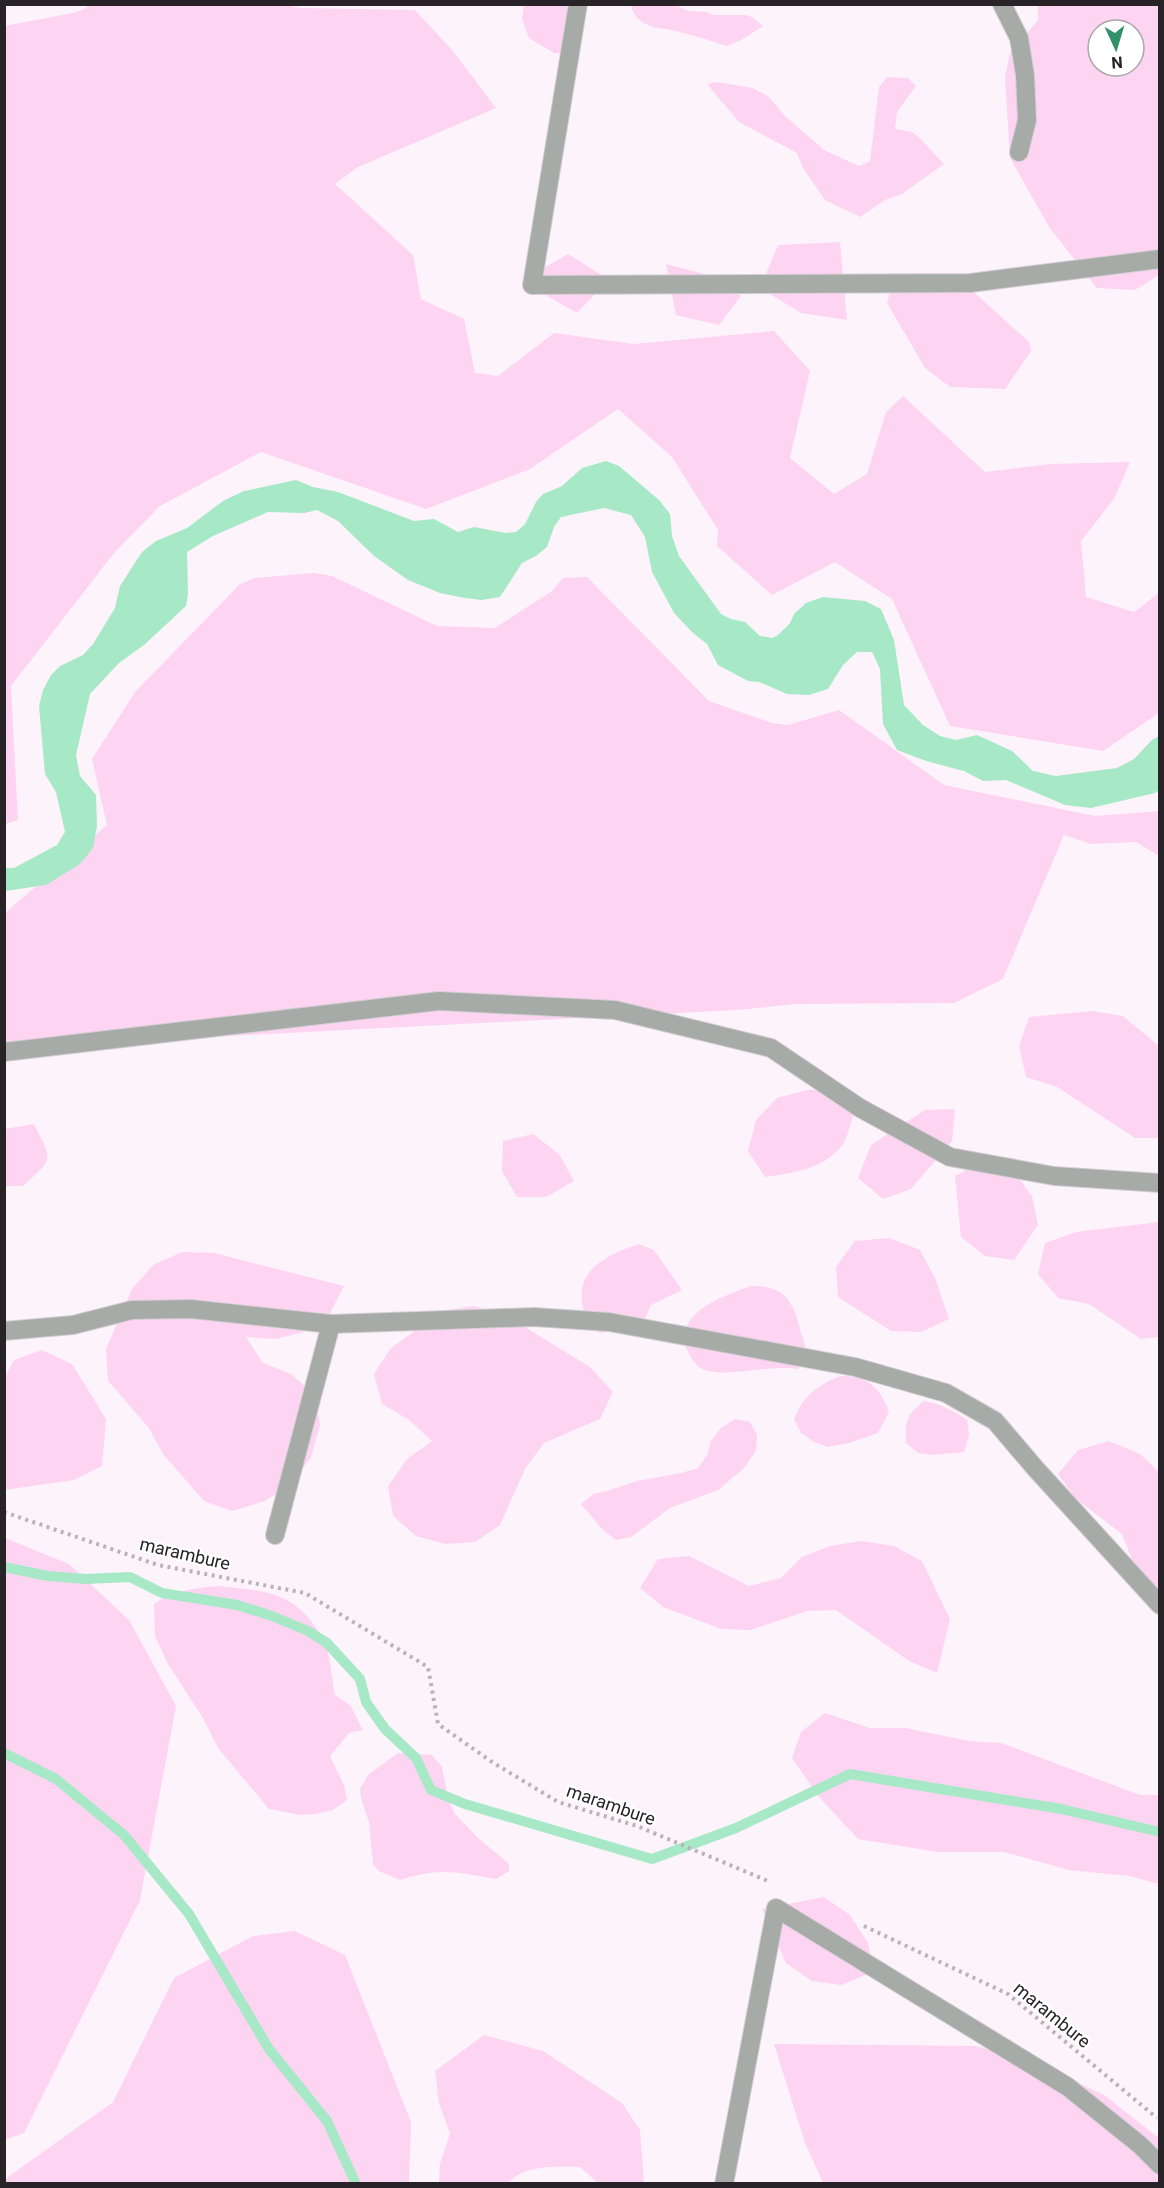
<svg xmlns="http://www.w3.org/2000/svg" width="1164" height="2188" font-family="Roboto,sans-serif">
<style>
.green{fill:#fed4f3;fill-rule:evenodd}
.water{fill:#a7e8c6}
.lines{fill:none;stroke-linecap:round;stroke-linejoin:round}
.stream{stroke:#a7e8c6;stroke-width:10}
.minor-casing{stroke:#d6ced5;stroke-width:20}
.path{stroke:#bab2b9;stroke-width:4;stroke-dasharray:3 4.5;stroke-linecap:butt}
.minor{stroke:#a6aba8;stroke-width:18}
.labels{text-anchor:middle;stroke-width:4.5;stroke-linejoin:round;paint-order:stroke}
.street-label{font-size:18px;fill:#272326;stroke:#fff}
</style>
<rect width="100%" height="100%" fill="#fdf3fb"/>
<!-- green -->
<g class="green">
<polygon points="93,4 281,4 301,8 415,10 453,51 496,108 358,167 335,184 413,255 421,299 464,319 475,373 498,376 554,333 634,344 774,331 810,371 790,458 834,494 867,474 886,412 903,396 985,472 1050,464 1130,462 1114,499 1081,541 1086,597 1134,612 1159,593 1159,713 1103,751 950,726 892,599 835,562 772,595 717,546 718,530 672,457 618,409 530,469 426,509 261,452 160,506 114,553 11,686 18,820 5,824 5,26 77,12"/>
<polygon points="524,5 570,5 584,25 574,54 554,53 529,38 522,19"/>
<path d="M631 5H675L689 11 707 12 714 15H745L752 17 763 26 743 39 727 46C708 40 690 34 671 30 665 28 658 29 653 27 641 23 633 16 631 5Z"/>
<path d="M1038 5H1159V275L1135 290 1097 288 1049 227 1010 158 1005 77 1010 53 1038 20ZM1098 30H1134V66H1098Z"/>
<polygon points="887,77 908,78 916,86 897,112 895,129 912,132 919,137 944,164 902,194 885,200 860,217 825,200 803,168 797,153 739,122 707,84 717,82 753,88 769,97 784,115 824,150 859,166 870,161 879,87"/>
<polygon points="840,242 847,320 801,313 760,288 778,245"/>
<polygon points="568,254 600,274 602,287 577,313 547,296 532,275"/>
<polygon points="666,264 701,273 741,296 719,325 676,315"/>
<polygon points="956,276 1029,342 1031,351 1005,389 950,387 925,368 887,303 893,281"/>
<polygon points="314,573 332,576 437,626 495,628 552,591 563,578 587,577 709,701 772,723 788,725 839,710 944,785 1095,816 1159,811 1159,856 1136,842 1091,844 1064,835 1003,979 954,1003 795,1004 737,1010 111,1042 5,1050 5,913 107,825 92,759 135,692 240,584 255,578"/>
<polygon points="1092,1011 1123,1016 1159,1046 1159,1138 1135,1138 1057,1087 1026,1077 1019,1046 1029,1017"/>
<path d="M839 1089 853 1116C850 1125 847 1140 841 1147 821 1170 793 1173 765 1177L748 1151 756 1120 777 1098 807 1090Z"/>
<polygon points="955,1109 952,1141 911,1189 883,1199 858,1178 871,1145 925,1110"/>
<path d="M34 1124C53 1161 54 1158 23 1186H5V1129Z"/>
<polygon points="533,1134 559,1154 574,1181 546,1197 517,1197 502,1171 503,1141"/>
<polygon points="983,1161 1014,1172 1032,1196 1038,1225 1014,1260 985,1256 961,1237 955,1176"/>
<polygon points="1159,1222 1159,1337 1141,1339 1089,1304 1058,1298 1038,1274 1045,1243 1076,1232"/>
<polygon points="889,1238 920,1250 935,1278 949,1319 921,1332 891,1331 838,1297 836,1267 855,1241"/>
<path d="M639 1244 654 1250 682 1290 651 1305 645 1319 631 1327 600 1333C587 1323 584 1318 582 1302 577 1267 612 1253 639 1244Z"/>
<polygon points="182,1252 214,1253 344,1286 330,1313 304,1332 276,1339 246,1337 263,1363 291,1374 315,1395 320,1425 311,1457 291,1484 265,1501 232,1511 204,1501 163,1454 149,1428 108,1381 106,1349 132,1289 153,1265"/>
<path d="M751 1286C785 1285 794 1302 801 1333 803 1338 806 1346 805 1351 804 1357 800 1364 798 1369 768 1364 733 1378 705 1370 696 1367 691 1358 687 1350 673 1312 724 1296 751 1286Z"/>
<polygon points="474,1306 505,1315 590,1367 613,1392 600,1419 544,1443 525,1469 500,1525 475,1542 445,1544 416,1536 393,1516 388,1486 407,1459 432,1441 409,1420 382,1404 374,1374 390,1349 442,1311"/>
<polygon points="42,1350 72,1364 106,1419 102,1466 74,1480 5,1490 5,1377 14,1360"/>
<path d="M840 1376C867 1376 880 1387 889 1412L878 1433 849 1443 828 1447 814 1442 801 1433 794 1419C803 1396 818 1385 840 1376Z"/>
<path d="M924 1401C941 1404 953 1410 967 1420L969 1435 964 1452 933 1455 918 1453 906 1443C905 1421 906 1415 924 1401Z"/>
<polygon points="735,1419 750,1422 757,1435 756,1451 744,1468 718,1490 670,1508 631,1537 616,1540 603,1530 581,1504 593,1494 607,1491 637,1481 681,1473 698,1468 707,1455 711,1441 721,1428"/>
<polygon points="1109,1441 1140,1454 1159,1472 1159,1602 1145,1593 1122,1534 1075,1498 1058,1474 1078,1450"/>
<polygon points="5,1538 69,1564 129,1620 176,1706 140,1900 24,2133 5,2140"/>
<polygon points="861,1541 894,1546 922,1561 950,1619 937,1673 909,1661 836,1610 807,1611 751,1630 721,1629 663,1607 640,1588 658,1559 689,1556 749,1586 781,1578 802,1557 830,1546"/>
<path d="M218 1586C255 1590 287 1590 311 1621 318 1630 324 1638 327 1649 331 1664 332 1680 335 1695L350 1705 363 1730 349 1733 330 1756 344 1785 347 1800 333 1810 316 1814 300 1815 269 1809 218 1748 203 1718 168 1664 155 1636 154 1604C173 1591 195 1588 218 1586Z"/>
<polygon points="825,1713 870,1728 905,1728 969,1741 1001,1743 1140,1795 1159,1795 1159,1884 1130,1876 1069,1870 1004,1852 938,1852 858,1839 819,1797 792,1758 801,1732"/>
<path d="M398 1753 432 1755 442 1767 448 1799 455 1814 478 1838 509 1864V1871L496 1879C456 1872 440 1867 400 1880L379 1871 373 1864 369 1822 361 1798 360 1789 368 1775Z"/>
<polygon points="824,1897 850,1915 868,1943 873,1972 841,1985 812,1981 786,1963 762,1909"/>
<polygon points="295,1931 345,1955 411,2122 409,2183 5,2183 5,2179 113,2102 174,1978 253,1936"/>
<path d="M484 2035 543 2051 622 2103 640 2130 644 2183H598L580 2167C557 2167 525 2164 509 2183H439L440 2164 450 2133 439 2104 435 2071Z"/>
<polygon points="774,2044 976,2046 1033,2062 1104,2095 1159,2138 1159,2183 823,2183 805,2143"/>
</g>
<!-- water -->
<polygon class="water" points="606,461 619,466 659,500 670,514 672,536 679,556 721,614 731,619 745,622 760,636 773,638 779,634 790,623 794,614 806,603 823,597 865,601 881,609 894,640 904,705 923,725 940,736 956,740 977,735 1012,751 1033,771 1056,776 1117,768 1134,759 1152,740 1159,736 1159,790 1155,793 1091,808 1065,805 1006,780 983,781 964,771 926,761 897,750 883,724 880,669 872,652 857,652 843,665 828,689 809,695 787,694 759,682 748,681 718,665 707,644 693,633 674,613 652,572 645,537 631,515 604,508 561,517 554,527 547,547 536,556 522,563 500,597 481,600 465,598 440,593 408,580 374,556 338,521 317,510 304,513 268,512 213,536 187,552 188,594 186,606 144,645 119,663 90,694 76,755 80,776 96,795 97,826 93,848 80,864 46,885 5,891 5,868 14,868 57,845 65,832 56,792 45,774 39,706 43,690 51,675 60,666 83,655 93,644 115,608 120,586 142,552 156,541 187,528 223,501 244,491 296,480 313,487 338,492 414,521 434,519 458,532 474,527 506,533 516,532 525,524 536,502 543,494 562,486 582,468"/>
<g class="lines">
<!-- stream -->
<g class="stream">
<polyline points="4,1567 48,1576 86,1579 130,1577 162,1593 237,1605 272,1616 308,1631 327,1643 360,1679 366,1702 385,1729 416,1758 431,1790 465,1804 652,1859 736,1828 850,1774 1061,1809 1160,1832"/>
<polyline points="4,1753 56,1779 124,1835 189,1914 269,2049 327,2121 356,2184"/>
</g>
<defs>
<g id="minor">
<polyline points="578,4 532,285 970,283 1160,259"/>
<polyline points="1002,4 1019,38 1025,75 1027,120 1019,152"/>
<polyline points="4,1052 439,1001 615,1010 771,1048 860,1108 950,1157 1054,1176 1160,1183"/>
<polyline points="4,1331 73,1325 132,1310 191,1309 331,1324 534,1317 609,1322 855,1367 946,1393 995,1421 1035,1468 1160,1605"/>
<polyline points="275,1535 331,1324"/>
<polyline points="724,2184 776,1908 1068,2087 1140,2145 1160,2165"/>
</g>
</defs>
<!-- minor casing -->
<use href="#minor" class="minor-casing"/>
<!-- path -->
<g class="path">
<polyline points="4,1512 158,1565 305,1593 428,1667 438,1724 492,1762 558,1802 637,1826 768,1881"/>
<polyline points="864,1926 1008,1994 1157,2118"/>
</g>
<!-- minor -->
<use href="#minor" class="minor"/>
</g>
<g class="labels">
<!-- street labels -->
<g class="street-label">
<text transform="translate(185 1554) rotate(13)" y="6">marambure</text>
<text transform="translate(611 1805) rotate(19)" y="6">marambure</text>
<text transform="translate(1052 2015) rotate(39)" y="6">marambure</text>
</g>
</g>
<!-- border -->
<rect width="1164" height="2188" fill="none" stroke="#272326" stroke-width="12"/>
<!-- north arrow -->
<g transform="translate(1116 48) rotate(176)"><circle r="28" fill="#ffffff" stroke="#a9a7a8" stroke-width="1.5"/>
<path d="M0-4.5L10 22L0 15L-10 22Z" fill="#329068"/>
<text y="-9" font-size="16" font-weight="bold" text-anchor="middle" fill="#272326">N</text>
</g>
</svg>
